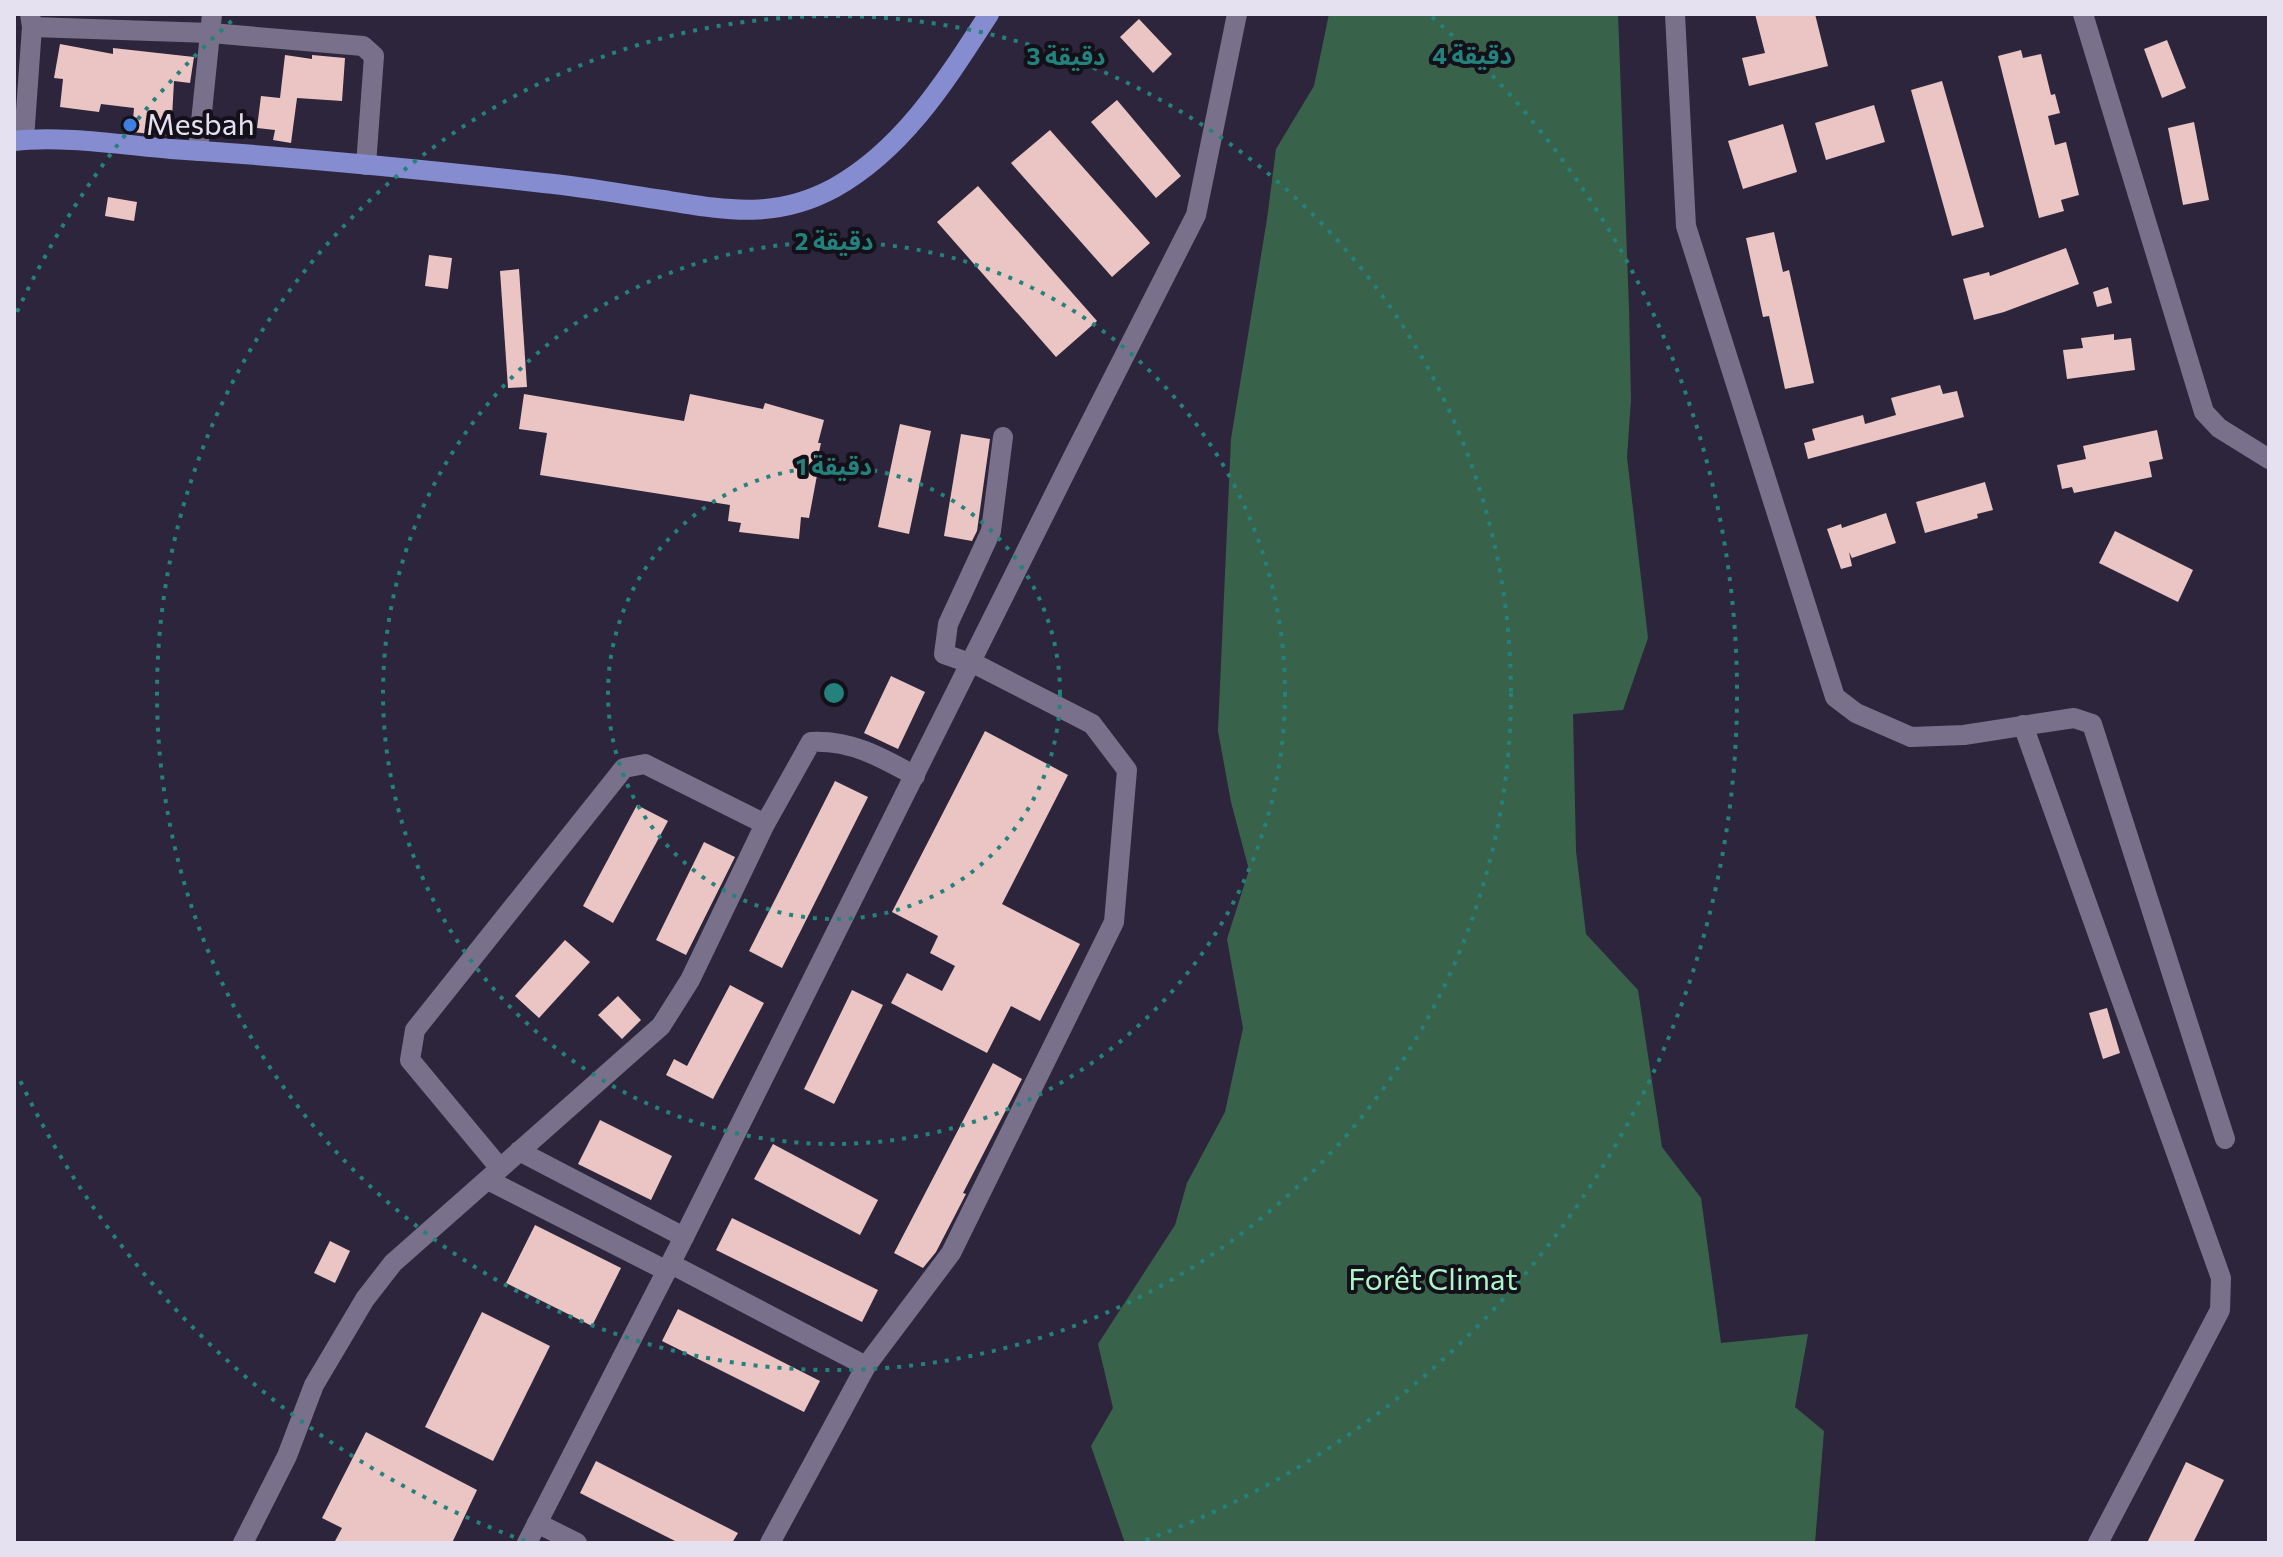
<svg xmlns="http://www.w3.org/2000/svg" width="2283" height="1557" font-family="Commissioner,'Noto Sans Arabic',sans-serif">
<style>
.forest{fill:#38634a}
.building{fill:#ebc5c4}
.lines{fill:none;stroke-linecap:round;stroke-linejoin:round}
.minor{stroke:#79708b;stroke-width:20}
.major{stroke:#868cd0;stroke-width:20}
.ring{fill:none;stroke:#24817b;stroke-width:4;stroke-dasharray:4 8}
.shop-dot{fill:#3f7fe0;stroke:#14101a;stroke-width:3}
.labels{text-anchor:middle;stroke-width:8;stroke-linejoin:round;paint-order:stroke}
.poi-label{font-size:30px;fill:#e6e1f1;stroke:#14101a;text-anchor:start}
.park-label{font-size:30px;fill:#aef5ca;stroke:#14101a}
.centre{fill:#24817b;stroke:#14101a;stroke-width:4}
.ring-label{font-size:24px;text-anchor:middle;font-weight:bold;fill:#24817b;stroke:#14101a;stroke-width:8;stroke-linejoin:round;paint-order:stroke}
</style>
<rect width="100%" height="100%" fill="#2d253c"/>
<!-- forest -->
<polygon class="forest" points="1329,14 1618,14 1629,308 1631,400 1627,457 1648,638 1623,710 1573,714 1576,851 1586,934 1638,990 1662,1147 1701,1198 1721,1343 1808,1334 1795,1407 1824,1431 1815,1543 1125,1543 1091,1446 1113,1408 1098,1344 1175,1225 1187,1183 1225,1112 1243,1028 1227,939 1249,870 1231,802 1218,731 1231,439 1267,219 1276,149 1314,86"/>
<!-- building -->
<g class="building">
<polygon points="1755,14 1815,14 1828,66 1749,86 1742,58 1765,53"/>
<polygon points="1139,19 1172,54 1153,73 1120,37"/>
<polygon points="2167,40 2186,88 2162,98 2144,49"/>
<polygon points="60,44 113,54 113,48 194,57 190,83 174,81 171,136 132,132 134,108 101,104 99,112 60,107 63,79 54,78"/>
<polygon points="2021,50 2023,58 2041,54 2051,95 2055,94 2060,113 2048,116 2055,145 2066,142 2079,195 2061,200 2064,211 2039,218 1998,56"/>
<polygon points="285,55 312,59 312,55 345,58 342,101 297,98 291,143 273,140 275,130 257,128 261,96 280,98"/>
<polygon points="1942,81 1984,227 1952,236 1911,90"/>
<polygon points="1117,100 1181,176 1156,198 1091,122"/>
<polygon points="1874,105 1885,142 1826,160 1815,123"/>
<polygon points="2194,122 2209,200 2183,205 2168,128"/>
<polygon points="1783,124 1797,172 1743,189 1728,141"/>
<polygon points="1050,130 1150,243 1112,277 1011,163"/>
<polygon points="978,186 1097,321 1056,357 937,222"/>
<polygon points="108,197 137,202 134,221 105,216"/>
<polygon points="1774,232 1783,272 1789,270 1814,383 1785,389 1769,316 1763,317 1746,238"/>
<polygon points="2066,248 2079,284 2004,312 1974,320 1963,279 1989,272 1990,276"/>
<polygon points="429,255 452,258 448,289 425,286"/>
<polygon points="519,269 527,387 508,388 500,271"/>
<polygon points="2108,287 2112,303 2097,307 2093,292"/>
<polygon points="2114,334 2114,340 2131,338 2135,370 2067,379 2063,350 2083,348 2081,338"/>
<polygon points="1940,385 1943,394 1957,391 1964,417 1808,459 1804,443 1815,440 1812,429 1863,415 1865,424 1896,415 1891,398"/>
<polygon points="524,394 684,421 690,394 763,409 765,403 824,420 818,443 821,443 815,470 818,470 809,518 801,517 799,539 739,532 741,523 728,521 730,505 540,475 547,433 519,429"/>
<polygon points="900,424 931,431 909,534 878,527"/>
<polygon points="2157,430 2163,459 2149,462 2152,477 2074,493 2072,487 2062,489 2057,465 2086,459 2083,446"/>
<polygon points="961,434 990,439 977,531 972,541 944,536"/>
<polygon points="1985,482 1993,510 1977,514 1978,518 1925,533 1916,502"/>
<polygon points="1886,513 1896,543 1852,558 1849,552 1852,566 1841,569 1827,529 1841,524 1842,528"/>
<polygon points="2115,531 2193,570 2178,602 2099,563"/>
<polygon points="891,676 925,692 898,749 864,733"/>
<polygon points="985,731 1068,775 1002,904 1080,944 1040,1021 1011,1006 987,1053 891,1003 907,973 942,991 955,966 930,953 938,936 892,912"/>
<polygon points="835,781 868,797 782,968 749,951"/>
<polygon points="637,805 668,821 613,923 583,906"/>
<polygon points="704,842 735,857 686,955 656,940"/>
<polygon points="565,940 590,962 539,1018 515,996"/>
<polygon points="730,985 764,1003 713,1099 666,1075 674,1059 687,1066"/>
<polygon points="852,990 883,1005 834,1104 804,1089"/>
<polygon points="618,996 641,1020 622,1039 598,1015"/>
<polygon points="2107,1008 2120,1053 2103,1059 2089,1013"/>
<polygon points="993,1063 1022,1079 963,1193 966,1194 936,1252 923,1268 894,1253"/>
<polygon points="600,1120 672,1156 651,1200 578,1164"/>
<polygon points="773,1144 878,1200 860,1235 754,1179"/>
<polygon points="732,1218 878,1290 862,1322 716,1250"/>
<polygon points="535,1225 621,1268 592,1326 506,1283"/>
<polygon points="330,1241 350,1251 335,1283 314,1273"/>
<polygon points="678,1309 820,1381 804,1412 662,1341"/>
<polygon points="482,1312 550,1346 493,1461 425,1427"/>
<polygon points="366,1432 477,1490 452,1543 334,1543 342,1528 322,1518"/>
<polygon points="596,1461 738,1533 732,1543 679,1543 580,1493"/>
<polygon points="2186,1462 2224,1480 2193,1543 2147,1543"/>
</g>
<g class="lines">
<!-- minor -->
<g class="minor">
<polyline points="1675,14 1686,226 1835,697 1856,713 1911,737 1964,735 2074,718 2092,724 2225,1139"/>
<polyline points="2083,14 2204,412 2219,428 2269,459"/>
<polyline points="32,27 211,33 363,46 374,56 366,165"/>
<polyline points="24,139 32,27 30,14"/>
<polyline points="198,151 212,14"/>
<polyline points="2023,725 2221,1278 2220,1310 2098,1543"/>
<polyline points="519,1151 684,1237"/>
<polyline points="499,1167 410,1060 415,1030 624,768 645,764 765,824"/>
<polyline points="488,1180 667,1271"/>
<polyline points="671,1264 866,1366 770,1543"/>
<polyline points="866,1366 951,1253 1114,922 1127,770 1092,724 981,667 944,654 948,624 991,531 1003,437"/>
<polyline points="537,1523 577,1543"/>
<path d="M243 1543 287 1456 314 1385 365 1299 393 1263 661 1026 690 980 765 824 811 742C851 740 881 757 915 776"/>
<polyline points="527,1543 684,1237 1074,455 1196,215 1237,14"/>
</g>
<!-- major -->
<path class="major" d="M14 141C59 135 124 145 171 149 295 157 420 169 544 183 584 187 623 194 663 200 725 210 775 220 834 188 904 149 947 79 989 14"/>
</g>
<!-- distance rings -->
<g class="ring">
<circle cx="834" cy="693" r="226"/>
<circle cx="834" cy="693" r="451"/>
<circle cx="834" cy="693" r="677"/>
<path d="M525 1541A902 902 0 0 1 17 1074M17 312A902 902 0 0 1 236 17M1432 17A902 902 0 0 1 1143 1541"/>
</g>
<!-- markers -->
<circle class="shop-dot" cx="130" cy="125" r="8"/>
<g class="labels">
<!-- poi labels -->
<g class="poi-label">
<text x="146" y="135">Mesbah</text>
</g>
<!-- park labels -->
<g class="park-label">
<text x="1433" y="1290">Forêt Climat</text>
</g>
</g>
<circle cx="834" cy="693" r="12" class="centre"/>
<g class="ring-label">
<text x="1472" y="64">4 دقيقة</text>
<text x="1066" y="65">3 دقيقة</text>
<text x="834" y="250">2 دقيقة</text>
<text x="834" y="475">1 دقيقة</text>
</g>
<!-- border -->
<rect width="2283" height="1557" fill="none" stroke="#e6e1f1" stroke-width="32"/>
</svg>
